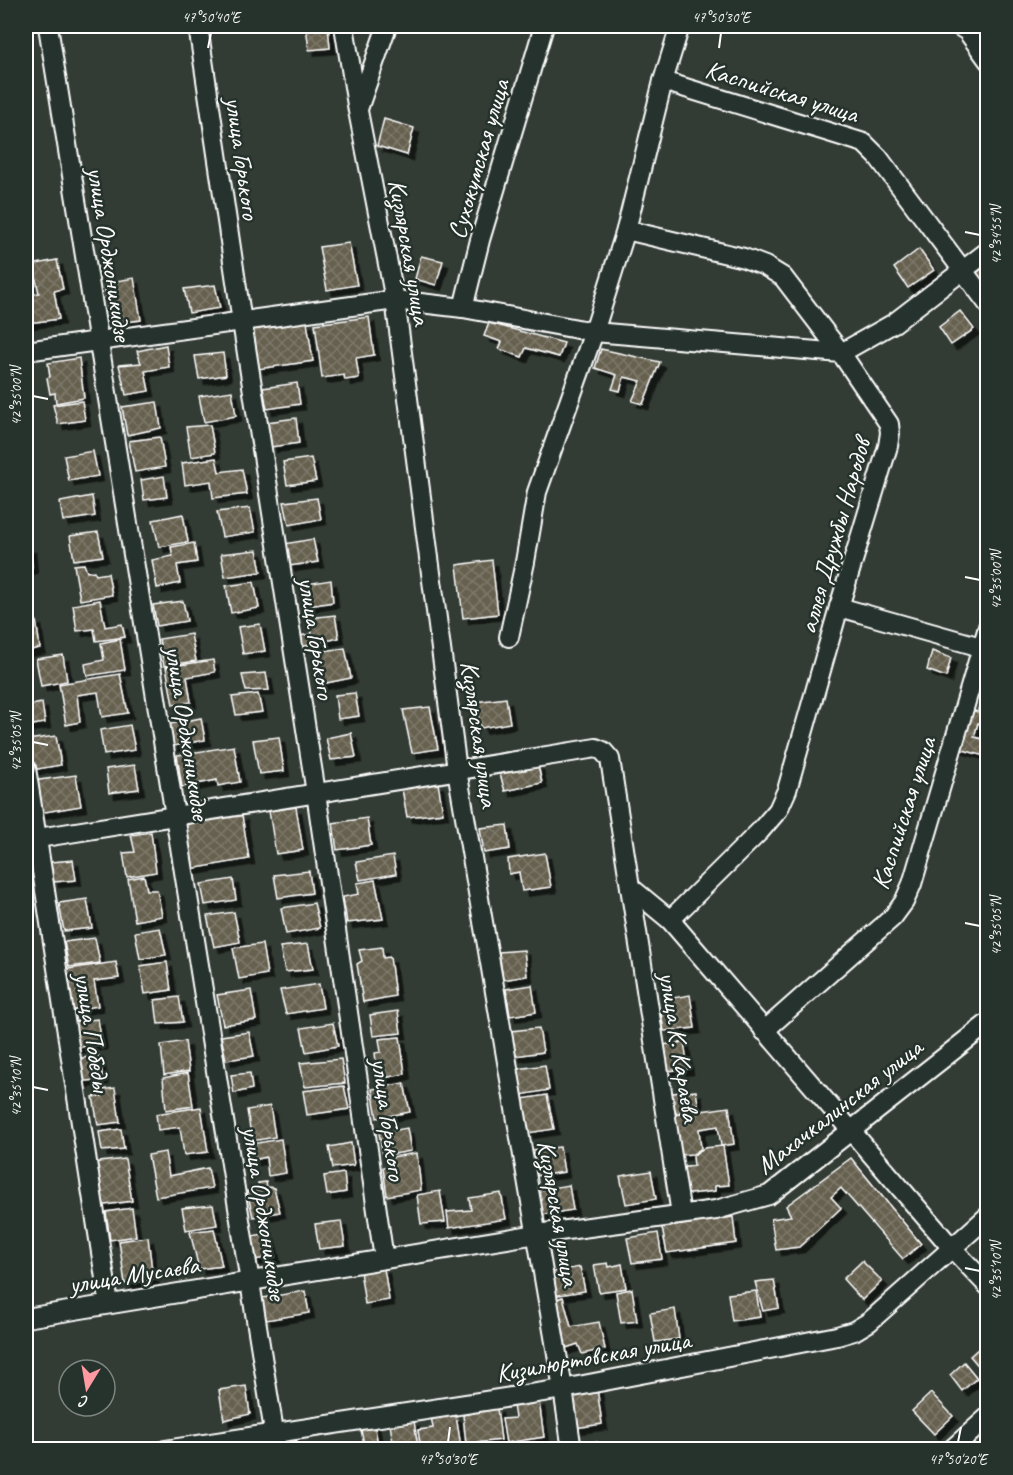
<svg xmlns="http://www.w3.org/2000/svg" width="1013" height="1475" font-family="Caveat,sans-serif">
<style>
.building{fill:url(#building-cross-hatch);stroke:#fff;stroke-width:1.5;filter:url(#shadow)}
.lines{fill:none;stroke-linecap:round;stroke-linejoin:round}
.minor-casing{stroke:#fff;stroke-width:22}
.minor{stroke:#26332d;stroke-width:18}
.ticks{fill:none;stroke:#fff;stroke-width:2}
.labels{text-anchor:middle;stroke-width:5;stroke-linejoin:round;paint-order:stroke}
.street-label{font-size:26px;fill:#fff;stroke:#26332d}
.neatline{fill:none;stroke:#fff;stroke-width:2}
.ticks-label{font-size:15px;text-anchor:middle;fill:#fff}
</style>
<defs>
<pattern id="building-cross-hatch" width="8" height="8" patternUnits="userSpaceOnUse" patternTransform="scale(1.5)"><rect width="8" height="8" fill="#66604f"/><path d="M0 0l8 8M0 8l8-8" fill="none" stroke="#7d7869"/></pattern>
<filter id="shadow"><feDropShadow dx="5.5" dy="5.5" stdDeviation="0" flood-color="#0009"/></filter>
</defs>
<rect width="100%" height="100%" fill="#333c34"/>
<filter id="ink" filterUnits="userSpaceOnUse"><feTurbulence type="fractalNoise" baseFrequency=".0167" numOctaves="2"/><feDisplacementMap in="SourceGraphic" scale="12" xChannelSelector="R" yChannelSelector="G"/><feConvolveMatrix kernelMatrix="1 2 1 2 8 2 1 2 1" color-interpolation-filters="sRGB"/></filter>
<g filter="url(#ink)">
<!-- building -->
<g class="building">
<polygon points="306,26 328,26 330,48 309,50"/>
<polygon points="384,119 414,128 407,155 377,146"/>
<polygon points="988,170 988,187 979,176"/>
<polygon points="349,243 357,285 327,290 319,247"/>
<polygon points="919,249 934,270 908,288 894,268"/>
<polygon points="421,256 443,261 436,285 415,279"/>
<polygon points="57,260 63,289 54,291 59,319 28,323 26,296 39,293 35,275 26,276 26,266"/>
<polygon points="988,265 988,289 976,273"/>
<polygon points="134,278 141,320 110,324 104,283"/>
<polygon points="215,285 220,308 189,313 184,289"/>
<polygon points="960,311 974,329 951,345 939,327"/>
<polygon points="369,317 374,355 356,358 359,378 345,380 344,375 322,378 315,324"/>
<polygon points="307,322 313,361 258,369 251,330"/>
<polygon points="489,323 564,343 559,357 526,348 522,357 499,349 502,342 484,336"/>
<polygon points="166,345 169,367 145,371 149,391 126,395 119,365 141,363 137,351"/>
<polygon points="601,349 660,362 643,404 632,401 641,381 624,377 620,391 612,389 617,375 595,368"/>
<polygon points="223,353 226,375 199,379 195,356"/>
<polygon points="79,358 84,398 56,403 55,393 50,394 47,378 50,377 48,363"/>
<polygon points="297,383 300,404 267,409 263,388"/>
<polygon points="232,391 236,416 204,422 199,396"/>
<polygon points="82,401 85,420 58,424 53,405"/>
<polygon points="157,402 161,428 127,435 122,407"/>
<polygon points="296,418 299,443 271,447 267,422"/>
<polygon points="210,425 215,453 191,457 186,427"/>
<polygon points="160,437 165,467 135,472 129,441"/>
<polygon points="93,451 98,476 69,481 64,456"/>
<polygon points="216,458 219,472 242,469 247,494 213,498 211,481 185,485 182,463"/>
<polygon points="311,458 316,481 287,485 283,462"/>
<polygon points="164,476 167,497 144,500 141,480"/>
<polygon points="92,496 95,516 63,521 60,502"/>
<polygon points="317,498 321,519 289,525 284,502"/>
<polygon points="250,508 255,532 222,537 217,512"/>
<polygon points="183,514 188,542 159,547 153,520"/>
<polygon points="98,532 103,556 74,560 70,536"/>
<polygon points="313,539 318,562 289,566 284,544"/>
<polygon points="194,543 197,562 177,565 180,583 157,588 152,560 173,556 171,547"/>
<polygon points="30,547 32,568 26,569 26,548"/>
<polygon points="257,550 261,572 225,577 221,554"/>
<polygon points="492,560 498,614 463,618 457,565"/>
<polygon points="84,564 87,572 94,571 96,575 108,573 112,595 80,600 74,565"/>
<polygon points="331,580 333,602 309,606 306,584"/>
<polygon points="254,582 259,608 231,613 226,586"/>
<polygon points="26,587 30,609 26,609"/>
<polygon points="100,600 105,627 122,624 125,637 96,641 94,629 77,631 73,605"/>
<polygon points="183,601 187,621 157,626 153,605"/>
<polygon points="335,615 339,638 300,647 299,636 312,634 309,618"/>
<polygon points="36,620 40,648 26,651 26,622"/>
<polygon points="260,624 265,651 243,654 238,627"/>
<polygon points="191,634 196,661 164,666 159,639"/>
<polygon points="120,639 125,670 87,676 85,664 104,660 101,643"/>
<polygon points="345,648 351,678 321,684 315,652"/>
<polygon points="932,651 951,658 946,677 927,670"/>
<polygon points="63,655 67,681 41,686 36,659"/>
<polygon points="213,660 215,672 187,677 191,702 173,705 166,667"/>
<polygon points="266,673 269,690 246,691 242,675"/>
<polygon points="120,674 128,713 102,717 98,692 77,695 80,722 66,725 59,684"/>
<polygon points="984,687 988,688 988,712 978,710"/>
<polygon points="355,693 359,716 338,719 335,695"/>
<polygon points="258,694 262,712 236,715 232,697"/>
<polygon points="506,698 510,723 481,728 475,702"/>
<polygon points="42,703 45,723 26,726 26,706"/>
<polygon points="430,707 438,749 412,753 403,710"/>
<polygon points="968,709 988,715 988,726 978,723 974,737 988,740 988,757 956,748"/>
<polygon points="201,718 205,740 173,746 170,724"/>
<polygon points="130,725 135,750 104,755 100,730"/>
<polygon points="351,733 356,757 331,760 326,738"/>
<polygon points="56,736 61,765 32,770 27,740"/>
<polygon points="279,737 284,771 259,774 253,740"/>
<polygon points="234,746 240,782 218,786 217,780 182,787 177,755"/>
<polygon points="135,765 139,789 109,793 106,769"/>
<polygon points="538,765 542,783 505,791 499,771"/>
<polygon points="76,775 81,806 39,813 32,781"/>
<polygon points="438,783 443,813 407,817 402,789"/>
<polygon points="296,807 303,850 276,854 269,811"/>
<polygon points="242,815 249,859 191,869 183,824"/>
<polygon points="367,818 371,845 337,850 333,823"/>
<polygon points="507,825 510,849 484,853 480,828"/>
<polygon points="151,832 156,872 127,877 123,853 135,852 131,835"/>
<polygon points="545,853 551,887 522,891 519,872 509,874 508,859"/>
<polygon points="393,856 396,874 360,880 356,862"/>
<polygon points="73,860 76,880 53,882 51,862"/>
<polygon points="309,871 312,893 278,898 274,875"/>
<polygon points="144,876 147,890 157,890 162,916 135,921 128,879"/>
<polygon points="233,879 236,900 205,905 201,884"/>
<polygon points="375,880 383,919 347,923 343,897 359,894 357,883"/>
<polygon points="87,899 92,928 64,931 59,903"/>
<polygon points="314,903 320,928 286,934 281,908"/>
<polygon points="234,912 240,942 214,947 207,916"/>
<polygon points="160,928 166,955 140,959 135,932"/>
<polygon points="95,938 100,963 69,967 64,942"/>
<polygon points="262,944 267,974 239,979 233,948"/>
<polygon points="308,944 313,969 285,972 280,947"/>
<polygon points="382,947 383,958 390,957 395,996 363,1002 357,964 362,961 359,950"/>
<polygon points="524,950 527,976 503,980 499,952"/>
<polygon points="116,962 119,978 94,981 98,1006 69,1011 61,970"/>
<polygon points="167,962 171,990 145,994 140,966"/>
<polygon points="319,984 323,1008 286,1014 280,990"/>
<polygon points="532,985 536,1012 510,1016 506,989"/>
<polygon points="251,990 256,1020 223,1025 217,995"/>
<polygon points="690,995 695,1028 664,1031 661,1012 669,1011 667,999"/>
<polygon points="179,997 183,1022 158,1024 155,1000"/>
<polygon points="398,1011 401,1033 373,1036 370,1015"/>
<polygon points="98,1019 102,1044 74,1048 69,1022"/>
<polygon points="333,1023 338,1046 306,1052 301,1028"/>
<polygon points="539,1028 543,1052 515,1056 510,1031"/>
<polygon points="249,1032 254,1056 226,1060 221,1036"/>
<polygon points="400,1037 405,1074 378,1079 375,1053 381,1052 379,1039"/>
<polygon points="185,1041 189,1071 164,1075 161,1045"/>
<polygon points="684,1042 688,1069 666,1071 663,1045"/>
<polygon points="99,1056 103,1079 79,1082 74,1059"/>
<polygon points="341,1059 345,1083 305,1087 300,1063"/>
<polygon points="545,1065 549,1090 521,1095 517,1069"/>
<polygon points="188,1073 193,1106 166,1110 163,1078"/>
<polygon points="250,1073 252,1089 234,1093 231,1075"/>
<polygon points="404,1083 410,1112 377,1118 372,1089"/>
<polygon points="344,1086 349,1109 307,1115 303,1091"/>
<polygon points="115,1088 120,1122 98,1125 93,1097 102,1096 101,1090"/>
<polygon points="696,1091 699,1110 675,1113 672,1093"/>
<polygon points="547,1095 554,1129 528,1133 522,1099"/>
<polygon points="270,1106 275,1137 252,1141 247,1110"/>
<polygon points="201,1107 208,1152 184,1155 180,1127 158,1130 156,1114"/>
<polygon points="729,1107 734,1144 721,1146 718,1126 699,1129 701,1149 693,1154 679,1155 673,1115"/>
<polygon points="407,1128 411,1151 383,1156 379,1133"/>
<polygon points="121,1129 124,1149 102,1151 99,1132"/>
<polygon points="281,1139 286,1173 268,1176 266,1157 254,1160 251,1144"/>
<polygon points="351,1143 354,1165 333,1168 329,1147"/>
<polygon points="723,1146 729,1185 715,1186 715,1191 682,1195 679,1168 694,1166 693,1156 704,1148"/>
<polygon points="560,1147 564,1172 537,1176 532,1150"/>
<polygon points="165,1152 169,1176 208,1168 212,1188 156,1197 148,1155"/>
<polygon points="417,1153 421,1190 387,1196 383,1167 394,1165 392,1157"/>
<polygon points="851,1158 921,1244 903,1259 841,1188 831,1197 841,1208 799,1247 776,1250 771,1219 791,1216 786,1206"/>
<polygon points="125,1159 132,1201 98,1206 91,1163"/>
<polygon points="651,1171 656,1199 626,1204 620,1176"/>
<polygon points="344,1173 346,1192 327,1195 324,1176"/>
<polygon points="266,1182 267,1187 274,1188 280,1212 253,1217 247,1191 259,1190 258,1183"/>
<polygon points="569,1185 573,1210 542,1215 538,1190"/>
<polygon points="440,1191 445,1222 421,1224 417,1195"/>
<polygon points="501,1193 506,1219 449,1228 447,1212 471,1210 469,1198"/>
<polygon points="213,1205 217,1225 186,1230 182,1208"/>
<polygon points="132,1208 136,1236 110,1240 106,1212"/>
<polygon points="733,1217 736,1243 667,1253 662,1228"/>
<polygon points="341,1221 345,1246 319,1249 315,1224"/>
<polygon points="214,1229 222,1266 199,1269 190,1232"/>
<polygon points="269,1233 275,1257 253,1260 247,1237"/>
<polygon points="658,1233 662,1259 632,1263 627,1238"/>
<polygon points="148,1237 153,1279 125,1284 119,1241"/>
<polygon points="862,1261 882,1281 862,1300 843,1279"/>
<polygon points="608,1263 609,1267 622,1264 626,1288 599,1292 594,1265"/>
<polygon points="580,1267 585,1291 552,1296 548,1273"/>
<polygon points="384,1268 389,1300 365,1304 360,1271"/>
<polygon points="774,1280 779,1308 763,1311 755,1282"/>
<polygon points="632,1289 637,1321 621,1323 616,1292"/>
<polygon points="305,1291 309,1313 266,1320 262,1298"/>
<polygon points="756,1291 760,1317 732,1321 728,1294"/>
<polygon points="563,1297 571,1327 599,1322 605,1349 582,1354 578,1344 563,1349 553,1300"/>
<polygon points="675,1309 679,1339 655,1342 650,1313"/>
<polygon points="988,1340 988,1377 970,1356"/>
<polygon points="964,1362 977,1378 962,1391 950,1375"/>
<polygon points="246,1386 250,1414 224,1420 219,1390"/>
<polygon points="597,1388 602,1424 575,1428 569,1393"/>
<polygon points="931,1393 953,1416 934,1434 912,1411"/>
<polygon points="539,1401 544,1437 506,1443 502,1419 515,1418 513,1405"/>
<polygon points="497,1408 501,1440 466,1444 463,1415"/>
<polygon points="431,1416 456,1416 461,1447 449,1450 421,1450 418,1430 433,1428"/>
<polygon points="414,1421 418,1448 394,1450 390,1424"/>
<polygon points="374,1423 379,1450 363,1450 365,1449 360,1425"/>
<polygon points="295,1435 297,1450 282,1450 281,1438"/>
<polygon points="597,1442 598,1450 577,1450 576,1445"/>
</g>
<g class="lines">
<defs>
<g id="minor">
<polyline points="48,26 277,1450"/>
<polyline points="198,26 242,322 316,793 384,1259"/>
<polyline points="344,26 358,111 395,300 457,770 563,1389 572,1450"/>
<polyline points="959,26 967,31 988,60"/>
<polyline points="663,81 864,143 878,157 988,304"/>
<polyline points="358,109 387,26"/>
<polyline points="626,230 744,258 765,266 783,277 841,353 889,424 890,433 888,446 839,607 787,790 778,810 760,831 670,920"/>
<polyline points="463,308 480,240 544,26"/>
<polyline points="26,351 395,300 463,308 594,332 841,353 894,323 988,251"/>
<polyline points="839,607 988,649"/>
<polyline points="509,637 525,562 537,492 594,332 626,230 663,81 680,26"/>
<polyline points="26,768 109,1304"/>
<polyline points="26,840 596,748 603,751 610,759 630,887 670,920 951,1247 988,1286"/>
<polyline points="630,887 681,1214"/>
<polyline points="764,1031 893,917 904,902 912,884 988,627"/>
<polyline points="26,1318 537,1234 716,1210 769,1195 988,1023"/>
<polyline points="165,1450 563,1389 837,1336 854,1331 869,1322 988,1216"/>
<polyline points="951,1450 988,1417"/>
</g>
</defs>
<!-- minor casing -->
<use href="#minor" class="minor-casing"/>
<!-- minor -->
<use href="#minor" class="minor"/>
</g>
</g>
<!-- ticks -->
<path class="ticks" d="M208 48 211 33M719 48 721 33M965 232 980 235M33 396 48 399M965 577 980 580M33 742 48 745M965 923 980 926M33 1087 48 1090M965 1268 980 1271M448 1442 450 1427M958 1442 961 1427"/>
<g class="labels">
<!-- street labels -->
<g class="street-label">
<text transform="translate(782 91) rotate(17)" y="9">Каспийская улица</text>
<text transform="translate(243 158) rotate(82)" y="9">улица Горького</text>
<text transform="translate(478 159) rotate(-74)" y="9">Сухокумская улица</text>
<text transform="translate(410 252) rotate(80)" y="9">Кизлярская улица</text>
<text transform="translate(110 254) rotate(81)" y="9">улица Орджоникидзе</text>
<text transform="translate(834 536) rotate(-74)" y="9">аллея Дружбы Народов</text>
<text transform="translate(317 638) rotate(81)" y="9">улица Горького</text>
<text transform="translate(188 733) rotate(81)" y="9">улица Орджоникидзе</text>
<text transform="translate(480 734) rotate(82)" y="9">Кизлярская улица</text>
<text transform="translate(903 813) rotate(-72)" y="9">Каспийская улица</text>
<text transform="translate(93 1032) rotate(81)" y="9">улица Победы</text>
<text transform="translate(680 1047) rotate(81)" y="9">улица К. Караева</text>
<text transform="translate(839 1106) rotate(-38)" y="9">Махачкалинская улица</text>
<text transform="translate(389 1119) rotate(82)" y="9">улица Горького</text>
<text transform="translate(265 1213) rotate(81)" y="9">улица Орджоникидзе</text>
<text transform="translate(559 1213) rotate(80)" y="9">Кизлярская улица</text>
<text transform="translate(134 1274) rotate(-9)" y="9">улица Мусаева</text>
<text transform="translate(593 1356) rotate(-10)" y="9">Кизилюртовская улица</text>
</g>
</g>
<!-- margin -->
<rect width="1013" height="1475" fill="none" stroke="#26332d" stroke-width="66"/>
<!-- north arrow -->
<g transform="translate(87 1388) rotate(191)"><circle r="28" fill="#26332d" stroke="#7d8581" stroke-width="1.5"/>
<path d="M0-4.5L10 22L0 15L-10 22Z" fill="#ff9aa2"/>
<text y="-9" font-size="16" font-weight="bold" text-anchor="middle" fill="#ffffff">С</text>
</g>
<rect x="33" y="33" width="947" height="1409" class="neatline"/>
<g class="ticks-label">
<text x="211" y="22">47°50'40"E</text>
<text x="721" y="22">47°50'30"E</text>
<text transform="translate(996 235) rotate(-90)" y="5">42°34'55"N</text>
<text transform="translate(16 396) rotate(-90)" y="5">42°35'00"N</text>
<text transform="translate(996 580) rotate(-90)" y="5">42°35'00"N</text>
<text transform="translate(16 742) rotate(-90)" y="5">42°35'05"N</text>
<text transform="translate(996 926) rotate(-90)" y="5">42°35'05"N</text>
<text transform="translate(16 1087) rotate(-90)" y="5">42°35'10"N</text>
<text transform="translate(996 1271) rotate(-90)" y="5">42°35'10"N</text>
<text x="448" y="1464">47°50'30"E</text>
<text x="958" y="1464">47°50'20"E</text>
</g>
</svg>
